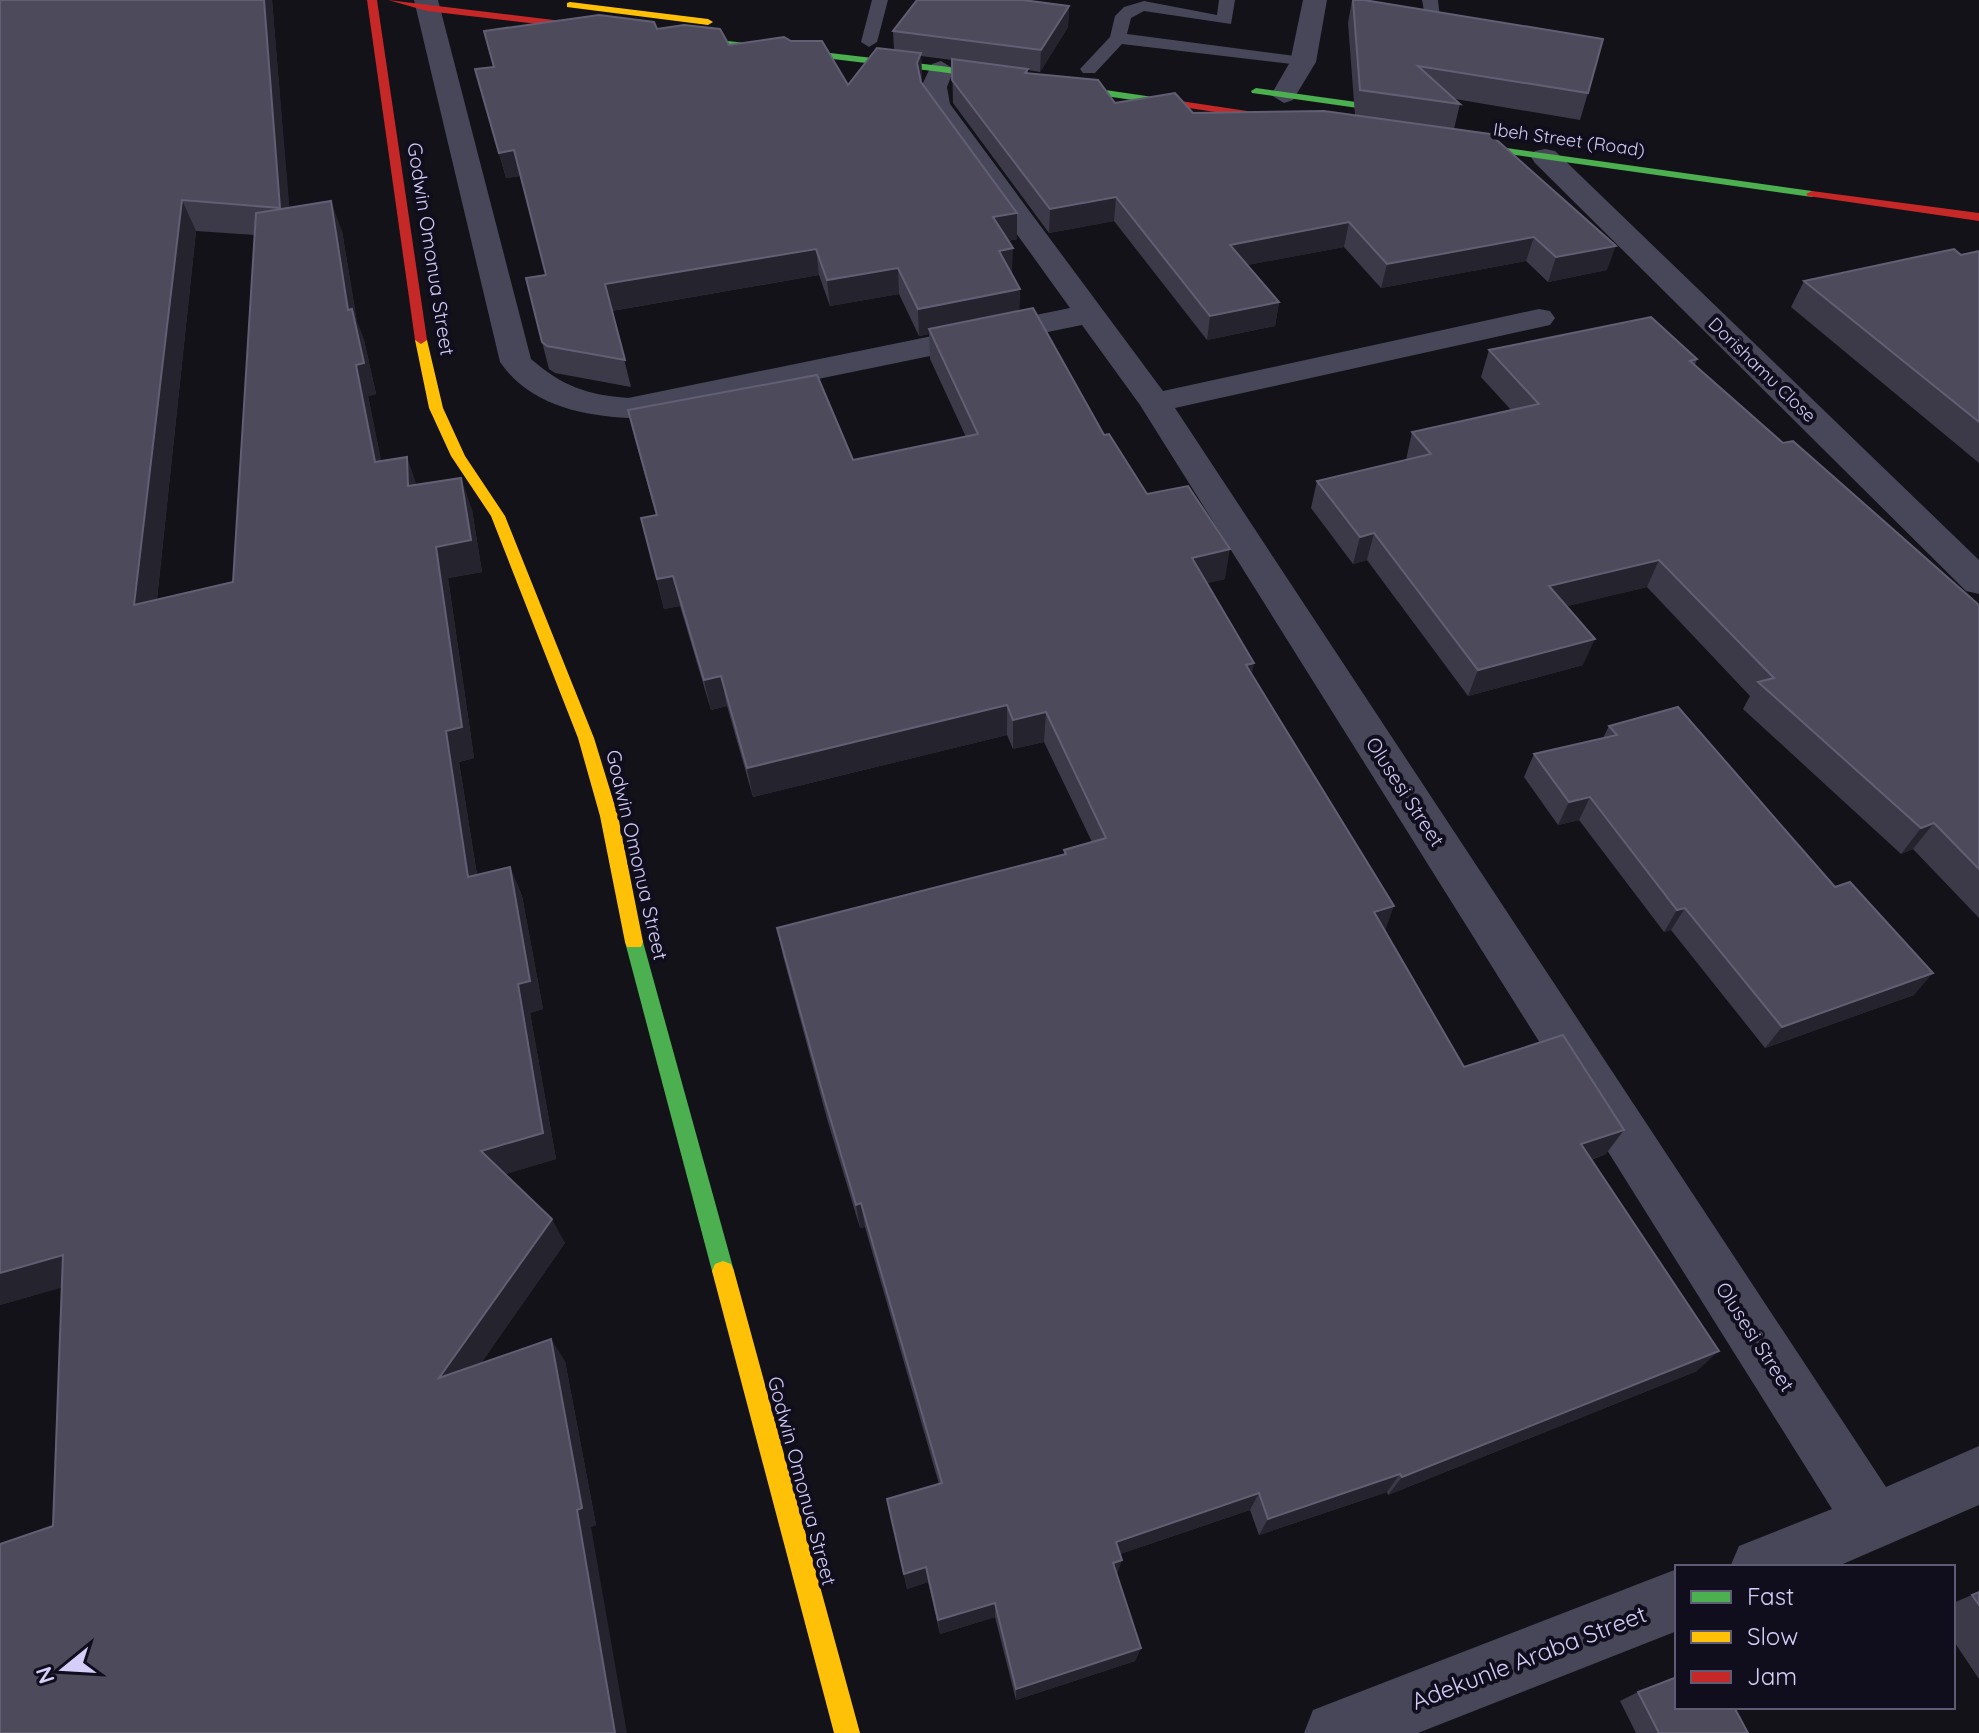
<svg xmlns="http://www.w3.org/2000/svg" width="1979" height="1733" font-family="Quicksand,sans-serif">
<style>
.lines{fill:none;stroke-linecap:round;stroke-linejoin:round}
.lane{fill:#484759;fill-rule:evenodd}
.street{fill:#484759;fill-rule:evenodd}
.fast{fill:#4caf50;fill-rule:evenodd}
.slow{fill:#ffc107;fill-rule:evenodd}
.jam{fill:#c62828;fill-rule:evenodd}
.wall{fill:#3c3a48;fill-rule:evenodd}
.shaded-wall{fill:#25232d}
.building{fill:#4d4a5b;stroke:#625f74;stroke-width:2}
.labels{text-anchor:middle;stroke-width:8;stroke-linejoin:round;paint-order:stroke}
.far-street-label{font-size:18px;fill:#d4cef9;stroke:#100e1c}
.street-label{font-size:20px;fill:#d4cef9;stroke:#100e1c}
.near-street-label{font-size:24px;fill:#d4cef9;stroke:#100e1c}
</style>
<rect width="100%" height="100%" fill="#121218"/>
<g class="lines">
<!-- lane -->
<g class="lane">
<polygon points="872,0 888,0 877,42 869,47 861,42"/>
<polygon points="1219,0 1235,0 1231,24 1144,11 1131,18 1127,34 1303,57 1309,58 1309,66 1122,44 1095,73 1083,73 1080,69 1110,37 1115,16 1124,7 1144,1 1217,15"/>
<polygon points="1422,0 1438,0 1442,37 1436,38 1428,33"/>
</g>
<!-- street -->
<g class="street">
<path d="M414 0H438L531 359C562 386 587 395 628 398L1070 308 924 105 921 87 932 64 941 61 954 69 947 87 950 104 1163 391 1539 309 1550 311 1555 318 1550 325 1175 408 1886 1487 1979 1446V1505L1836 1567H1730L1739 1546 1832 1509 1140 405 1082 325 628 418C580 415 530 405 500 362Z"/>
<polygon points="1303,0 1327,0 1316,62 1293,100 1284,103 1271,95 1290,62"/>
<polygon points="1545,149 1555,151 1979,560 1979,594 1966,591 1535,163 1531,157 1535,151"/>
<polygon points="1677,1569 1677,1631 1418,1733 1304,1733 1313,1710"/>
</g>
<!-- fast -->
<g class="fast">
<polygon points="669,34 941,66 1167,99 1172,102 1167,105 941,72 665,39 664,37"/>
<polygon points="1256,88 1414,110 1419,113 1414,116 1252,93 1251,91"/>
<polygon points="1449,140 1812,191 1818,194 1812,197 1445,145 1443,143"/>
<polygon points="634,934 641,937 643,942 734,1271 731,1278 723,1281 715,1278 712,1271 625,942 627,937"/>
</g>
<!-- slow -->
<g class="slow">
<polygon points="570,2 708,19 713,22 708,25 567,7 567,3"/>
<polygon points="421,336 427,340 443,408 465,456 505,516 594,738 618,816 643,942 641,947 627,947 625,942 600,816 578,738 491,516 451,456 429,408 415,340"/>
<polygon points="723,1261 731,1264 734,1271 860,1733 834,1733 712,1271 715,1264"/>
</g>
<!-- jam -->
<g class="jam">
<polygon points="367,0 377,0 427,340 421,344 415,340"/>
<polygon points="388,0 604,26 609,29 604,32 427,11"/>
<polygon points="1167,99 1294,118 1299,121 1294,124 1163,104 1163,100"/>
<polygon points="1812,191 1979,213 1979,221 1808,196 1806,194"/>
</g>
</g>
<!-- wall -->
<g class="wall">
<path d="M0 0H272L289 208 342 231 357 322 364 340 376 394 368 396 381 461 417 485 472 510 482 572 448 578 474 758 459 762 477 875 510 867 522 896 543 1009 530 1013 556 1159 505 1174 565 1243 481 1363 565 1361 596 1525 591 1527 53 1526 62 1287 0 1305ZM196 231 255 235 233 582 157 599Z"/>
<polygon points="1352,0 1588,93 1580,120 1455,99 1460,104 1454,129 1607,270 1548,282 1526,261 1381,288 1344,247 1247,265 1279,302 1275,326 1207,340 1114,221 1049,233 953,103 952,60 921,56 922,78 921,81 1017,239 1008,241 1012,275 1020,289 1019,311 1104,435 1147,494 1225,579 1207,583 1252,674 1385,931 1464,1067 1606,1154 1591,1160 1697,1371 1388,1495 1387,1492 1259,1535 1250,1510 1120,1554 1117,1575 1141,1648 1135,1661 1016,1700 995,1617 940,1634 928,1582 907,1589 887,1499 939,1484 865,1227 860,1228 827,1119 783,956 777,928 1064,854 1064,850 1092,842 1044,742 1013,749 1007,735 753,797 727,706 711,710 680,606 664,609 641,518 656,515 635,440 628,410 853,460 966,437 930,359 929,334 919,336 899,294 830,306 819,275 612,311 631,387 555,373 549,369 542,342 546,275 520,176 506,178 475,69 493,67 657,29 729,45 848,85 894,50 893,31 1069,6 1068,27 1040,72 1028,70 1028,73 1115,103 1193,113 1355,115 1348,23"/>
<polygon points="1979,251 1979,463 1791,307 1804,281"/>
<polygon points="1489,350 1697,359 1695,365 1783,443 1979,605 1979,918 1913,849 1901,854 1743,709 1750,696 1647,587 1567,606 1583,665 1468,696 1367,560 1353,564 1311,508 1317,481 1406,460 1412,432 1511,410 1481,377"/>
<polygon points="1609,726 1914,995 1765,1048 1671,930 1664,932 1579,820 1558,825 1524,777 1534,754 1603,738"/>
<polygon points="1979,1592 1979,1679 1953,1640 1953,1603"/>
<polygon points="1638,1692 1748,1733 1636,1733 1620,1701"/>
</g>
<!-- shaded-wall -->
<g class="shaded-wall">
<polygon points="264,0 272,0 292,238 280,208"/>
<polygon points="1069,6 1068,27 1040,72 1041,50"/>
<polygon points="921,53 922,78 918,88 917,63"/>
<polygon points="514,150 520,176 506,178 499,153"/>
<polygon points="1116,197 1114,221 1049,233 1050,209"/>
<polygon points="182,200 196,231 153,636 134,605"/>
<polygon points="331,201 342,231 357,322 364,340 376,394 368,396 388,494 375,462 356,365"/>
<polygon points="1017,213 1017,239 993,244 993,217"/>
<polygon points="1349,222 1344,247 1227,269 1230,245"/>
<polygon points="1534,237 1526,261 1381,288 1387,264"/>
<polygon points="1616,246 1607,270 1548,282 1556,257"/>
<polygon points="1013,248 1012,275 999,251"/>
<polygon points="816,249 819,275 611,311 605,284"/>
<polygon points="898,268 899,294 830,306 827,280"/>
<polygon points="1020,289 1019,315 929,329 929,334 919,336 918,309"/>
<polygon points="1279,302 1275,326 1207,340 1210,316"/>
<polygon points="407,457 418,489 408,486"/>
<polygon points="461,478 472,510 482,572 448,578 474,758 459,762 482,906 468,877 446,731 436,547"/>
<polygon points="1374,533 1367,560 1353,564 1360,537"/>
<polygon points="1230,549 1225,579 1188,588 1192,558"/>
<polygon points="1659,560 1647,587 1539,613 1549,586"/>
<polygon points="673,576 680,606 664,609 657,579"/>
<polygon points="1595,639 1583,665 1468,696 1478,670"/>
<polygon points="1254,663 1248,693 1246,665"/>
<polygon points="721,676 727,706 711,710 704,680"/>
<polygon points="1007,705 1007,735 753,797 747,768"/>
<polygon points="1046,712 1044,742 1013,749 1013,720"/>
<polygon points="1590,797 1579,820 1558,825 1569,802"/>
<polygon points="1934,823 1913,849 1901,854 1921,828"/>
<polygon points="510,867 522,896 543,1009 530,1013 556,1159 496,1177 481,1151 518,984"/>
<polygon points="1394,906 1384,934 1374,912"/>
<polygon points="1685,908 1671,930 1664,932 1677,910"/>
<polygon points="1933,973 1914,995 1765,1048 1782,1027"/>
<polygon points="1624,1130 1606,1154 1564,1169 1581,1144"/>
<polygon points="861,1203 865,1227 860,1228 856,1205"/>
<polygon points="552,1219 565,1243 457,1398 439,1378"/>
<polygon points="63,1255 92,1279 0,1305 0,1273"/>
<polygon points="551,1339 565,1361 596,1525 591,1527 627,1733 615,1733 577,1510"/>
<polygon points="1719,1351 1697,1371 1388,1495 1402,1477"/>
<polygon points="1400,1474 1387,1492 1259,1535 1268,1519"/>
<polygon points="1259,1493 1250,1510 1111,1557 1116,1542"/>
<polygon points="1122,1560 1117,1575 1113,1563"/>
<polygon points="926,1567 928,1582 907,1589 904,1574"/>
<polygon points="995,1603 995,1617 940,1634 938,1620"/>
<polygon points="1141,1648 1135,1661 1016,1700 1016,1689"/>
</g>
<!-- building -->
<g class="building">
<polygon points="0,0 264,0 280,208 182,200 134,605 233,582 256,213 331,201 348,310 352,309 364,363 356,365 375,462 407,457 408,486 461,478 471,540 436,547 462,727 446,731 468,877 510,867 530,981 518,984 543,1133 481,1151 552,1219 439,1378 551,1339 582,1508 577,1510 615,1733 0,1733 0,1544 53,1526 63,1255 0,1273"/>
<polygon points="917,0 1023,0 1069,6 1041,50 893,31"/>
<polygon points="1353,0 1364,0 1603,39 1588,93 1418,66 1460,104 1360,90"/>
<polygon points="599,15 654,22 657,29 684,25 720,29 729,45 784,37 791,41 822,41 848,85 877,48 921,53 917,63 921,82 1017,213 993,217 1013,248 999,251 1020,289 918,309 898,268 827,280 816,249 605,284 625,360 547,346 542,342 526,278 546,275 514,150 499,153 475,69 494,67 484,31"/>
<polygon points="952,59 1028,69 1025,73 1098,80 1115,103 1175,93 1193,113 1324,111 1490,134 1616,246 1556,257 1534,237 1387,264 1349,222 1230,245 1279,302 1210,316 1116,197 1050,209 952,80"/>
<polygon points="1954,249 1961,255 1979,251 1979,422 1804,281"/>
<polygon points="1033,308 1104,435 1109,434 1147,494 1188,486 1230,549 1192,558 1254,663 1246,665 1394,906 1374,912 1464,1067 1563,1035 1624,1130 1581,1144 1719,1351 1402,1477 1400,1474 1268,1519 1259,1493 1116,1542 1122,1560 1113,1563 1141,1648 1016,1689 995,1603 938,1620 926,1567 904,1574 887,1499 942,1483 861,1203 856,1205 823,1094 777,928 1066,854 1064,850 1106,838 1046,712 1013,720 1007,705 747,768 721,676 704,680 673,576 657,579 641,518 657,515 628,410 817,375 853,460 978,434 929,329"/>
<polygon points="1651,317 1697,359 1690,361 1783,443 1793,441 1979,605 1979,869 1934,823 1921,828 1758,682 1774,678 1659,560 1549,586 1595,639 1478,670 1374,533 1360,537 1317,481 1431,454 1412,432 1539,404 1489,350"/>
<polygon points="1678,707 1835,887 1850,882 1933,973 1782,1027 1685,908 1677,910 1590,797 1569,802 1534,754 1617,735 1609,726"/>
<polygon points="1979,1592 1979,1605 1972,1595"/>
<polygon points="1677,1677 1677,1707 1734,1707 1748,1733 1659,1733 1638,1692"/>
</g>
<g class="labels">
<!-- far-street labels -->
<g class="far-street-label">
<text transform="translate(1569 140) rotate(8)" y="6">Ibeh Street (Road)</text>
<text transform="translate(1762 370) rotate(44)" y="6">Dorishamu Close</text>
</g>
<!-- street labels -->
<g class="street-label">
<text transform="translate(431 249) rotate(81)" y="7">Godwin Omonua Street</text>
<text transform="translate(1405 792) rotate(57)" y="7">Olusesi Street</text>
<text transform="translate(637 855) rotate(77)" y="7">Godwin Omonua Street</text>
<text transform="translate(1755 1337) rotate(57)" y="7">Olusesi Street</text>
<text transform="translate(802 1481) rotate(75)" y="7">Godwin Omonua Street</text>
</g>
<!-- near-street labels -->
<g class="near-street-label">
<text transform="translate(1529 1658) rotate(-21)" y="8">Adekunle Araba Street</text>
</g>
</g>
<!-- legend -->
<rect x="1675" y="1565" width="280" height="144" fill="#100e1c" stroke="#5e5b74" stroke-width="2"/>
<rect x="1691" y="1591" width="40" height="12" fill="#4caf50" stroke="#5e5b74" stroke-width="2"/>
<text x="1747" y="1605" font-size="24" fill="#d4cef9">Fast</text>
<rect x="1691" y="1631" width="40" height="12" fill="#ffc107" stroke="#5e5b74" stroke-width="2"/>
<text x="1747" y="1645" font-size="24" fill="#d4cef9">Slow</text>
<rect x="1691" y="1671" width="40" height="12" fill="#c62828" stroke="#5e5b74" stroke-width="2"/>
<text x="1747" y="1685" font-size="24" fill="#d4cef9">Jam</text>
<!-- north arrow -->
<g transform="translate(64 1669) rotate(252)" stroke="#100e1c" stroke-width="6" paint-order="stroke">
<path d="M0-6L14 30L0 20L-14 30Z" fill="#d4cef9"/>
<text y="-12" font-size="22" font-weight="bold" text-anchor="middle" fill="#d4cef9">N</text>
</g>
</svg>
